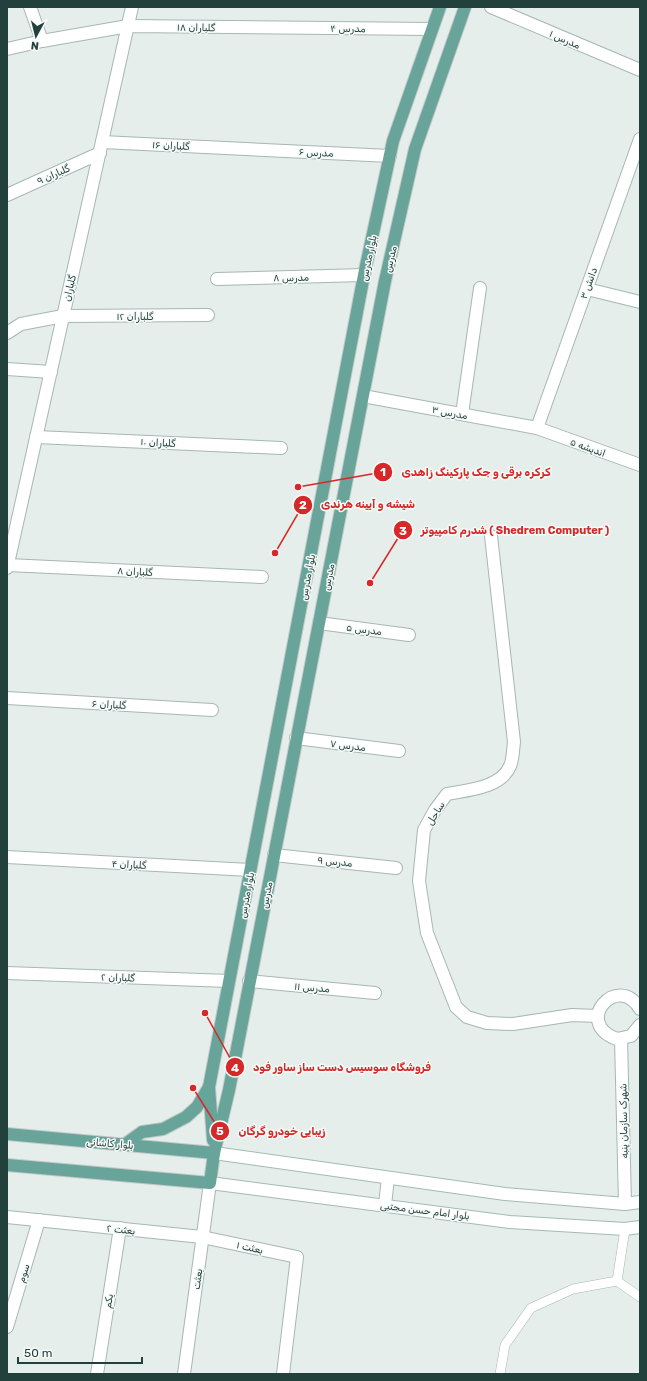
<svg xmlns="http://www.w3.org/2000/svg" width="647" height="1381" font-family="Rubik,Vazirmatn,sans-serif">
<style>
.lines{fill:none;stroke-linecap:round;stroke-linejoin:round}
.service-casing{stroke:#a7b7b3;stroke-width:10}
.minor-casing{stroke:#a7b7b3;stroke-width:14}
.tertiary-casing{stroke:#a7b7b3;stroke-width:14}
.secondary-casing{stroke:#a3bab4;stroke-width:14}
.primary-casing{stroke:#c1cac8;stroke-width:14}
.service{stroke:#fff;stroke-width:9}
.minor{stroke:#fff;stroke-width:12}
.tertiary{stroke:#fff;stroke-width:12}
.secondary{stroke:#fff;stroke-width:12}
.primary{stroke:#69a49b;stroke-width:12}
.labels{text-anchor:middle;stroke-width:3;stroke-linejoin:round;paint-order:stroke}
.street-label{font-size:10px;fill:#23413c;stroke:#f6faf9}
.leader{fill:none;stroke:#d62828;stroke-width:1.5}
.callout-dot{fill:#d62828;stroke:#f6faf9;stroke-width:1.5}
.mark-label{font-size:12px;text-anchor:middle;font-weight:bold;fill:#fff}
.callout-label{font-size:11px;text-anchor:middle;font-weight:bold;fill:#d62828;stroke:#f6faf9;stroke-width:3;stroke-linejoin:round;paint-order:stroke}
</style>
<rect width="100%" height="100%" fill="#e5eeeb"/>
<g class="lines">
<defs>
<g id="service">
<polyline points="617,1281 640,1297"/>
<polyline points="500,1374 505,1345 531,1308 573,1289 617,1281 625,1229"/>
</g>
<g id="minor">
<polyline points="30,7 42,41"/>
<polyline points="491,7 640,70"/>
<polyline points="7,49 42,41 128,26 432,29"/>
<polyline points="102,142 390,156"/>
<polyline points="7,195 100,153"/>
<polyline points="217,279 364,275"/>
<polyline points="587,289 640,302"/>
<polyline points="63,316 208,315"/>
<polyline points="363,396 537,428 640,465"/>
<polyline points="462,414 480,288"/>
<polyline points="537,428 640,139"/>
<polyline points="36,437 281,448"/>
<path d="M491 536 514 742C513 749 513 760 510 766 501 788 468 790 447 794L435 810 424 830 419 881 427 933 456 1007 467 1017 487 1023 513 1024 572 1015 598 1016"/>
<polyline points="8,565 262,577"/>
<polyline points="319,623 409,635"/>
<polyline points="7,698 212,710"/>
<polyline points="296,738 399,751"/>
<polyline points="274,855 396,868"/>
<polyline points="7,857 250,870"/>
<polyline points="7,973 229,981"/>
<polyline points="249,981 375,993"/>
<path d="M640 1009C618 971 572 1023 617 1039L631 1036 640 1025"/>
<polyline points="621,1039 625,1204"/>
<polyline points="7,1217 202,1237 297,1257 283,1374"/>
<polyline points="7,1327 39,1220"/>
<polyline points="97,1374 120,1228"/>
</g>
<g id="tertiary">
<polyline points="7,333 21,324 63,316"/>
<polyline points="7,369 51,372"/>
<polyline points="7,568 132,7"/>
<polyline points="184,1374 210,1183"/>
</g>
<g id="secondary">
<polyline points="214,1153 505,1194 625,1204 640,1202"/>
<polyline points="210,1183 510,1222 625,1229 640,1227"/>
<polyline points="385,1205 388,1178"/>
</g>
<g id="primary">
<polyline points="7,1134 214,1153"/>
<polyline points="213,1140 209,1087 364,275 393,141 440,7"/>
<polyline points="124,1145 142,1132 163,1129 186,1117 197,1107 209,1087"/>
<polyline points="7,1165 210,1183 214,1153 229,1090 385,281 415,149 465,7"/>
</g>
</defs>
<!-- service casing -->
<use href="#service" class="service-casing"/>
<!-- minor casing -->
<use href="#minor" class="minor-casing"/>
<!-- tertiary casing -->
<use href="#tertiary" class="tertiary-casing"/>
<!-- secondary casing -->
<use href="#secondary" class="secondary-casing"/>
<!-- primary casing -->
<use href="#primary" class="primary-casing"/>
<!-- service -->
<use href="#service" class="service"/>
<!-- minor -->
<use href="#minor" class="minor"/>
<!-- tertiary -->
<use href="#tertiary" class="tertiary"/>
<!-- secondary -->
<use href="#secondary" class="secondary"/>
<!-- primary -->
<use href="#primary" class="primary"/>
</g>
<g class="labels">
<!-- street labels -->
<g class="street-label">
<text transform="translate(196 27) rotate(1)" y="4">گلباران ۱۸</text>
<text transform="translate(348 28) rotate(1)" y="4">مدرس ۴</text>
<text transform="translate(565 39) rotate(23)" y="4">مدرس ۱</text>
<text transform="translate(171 145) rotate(3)" y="4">گلباران ۱۶</text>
<text transform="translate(316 152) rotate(3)" y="4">مدرس ۶</text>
<text transform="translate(53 174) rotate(-24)" y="4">۹ گلباران</text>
<text transform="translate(368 258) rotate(-78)" y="4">بلوار مدرس</text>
<text transform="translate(390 259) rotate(-77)" y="4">مدرس</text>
<text transform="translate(291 277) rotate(-1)" y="4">مدرس ۸</text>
<text transform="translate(588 283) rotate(-70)" y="4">دانش ۳</text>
<text transform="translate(69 288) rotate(-77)" y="4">گلباران</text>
<text x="135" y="320">گلباران ۱۲</text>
<text transform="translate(450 412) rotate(11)" y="4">مدرس ۳</text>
<text transform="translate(158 442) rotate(3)" y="4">گلباران ۱۰</text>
<text transform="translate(588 447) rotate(20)" y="4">اندیشه ۵</text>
<text transform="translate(135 571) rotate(3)" y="4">گلباران ۸</text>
<text transform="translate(307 577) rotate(-79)" y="4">بلوار مدرس</text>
<text transform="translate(328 577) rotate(-79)" y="4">مدرس</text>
<text transform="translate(364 629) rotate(7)" y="4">مدرس ۵</text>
<text transform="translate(109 704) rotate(3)" y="4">گلباران ۶</text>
<text transform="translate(348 745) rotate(7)" y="4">مدرس ۷</text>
<text transform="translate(435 813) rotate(-58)" y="4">ساحل</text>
<text transform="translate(335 861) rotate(6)" y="4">مدرس ۹</text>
<text transform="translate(129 864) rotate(3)" y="4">گلباران ۴</text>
<text transform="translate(246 895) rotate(-79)" y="4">بلوار مدرس</text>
<text transform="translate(266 895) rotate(-79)" y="4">مدرس</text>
<text transform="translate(118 977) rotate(2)" y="4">گلباران ۲</text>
<text transform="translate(312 987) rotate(5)" y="4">مدرس ۱۱</text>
<text transform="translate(623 1121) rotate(-91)" y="4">شهرک سازمان پنبه</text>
<text transform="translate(110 1143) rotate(5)" y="4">بلوار کاشانی</text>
<text transform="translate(425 1210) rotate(7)" y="4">بلوار امام حسن مجتبی</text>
<text transform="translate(121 1229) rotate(6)" y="4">۲ بعثت</text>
<text transform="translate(250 1247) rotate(12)" y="4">۱ بعثت</text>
<text transform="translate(23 1273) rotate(-73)" y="4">سوم</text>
<text transform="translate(197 1279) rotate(-82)" y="4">بعثت</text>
<text transform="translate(108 1301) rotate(-81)" y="4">یکم</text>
</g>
</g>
<!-- callouts -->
<path class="leader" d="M298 487L383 472M275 553L303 505M370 583L403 530M205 1013L235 1067M193 1088L220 1131"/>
<g class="callout-dot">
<circle cx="298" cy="487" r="4"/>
<circle cx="275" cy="553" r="4"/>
<circle cx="370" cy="583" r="4"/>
<circle cx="205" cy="1013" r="4"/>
<circle cx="193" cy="1088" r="4"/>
<circle cx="383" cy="472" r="10"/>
<circle cx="303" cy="505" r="10"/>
<circle cx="403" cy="530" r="10"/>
<circle cx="235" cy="1067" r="10"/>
<circle cx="220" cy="1131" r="10"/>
</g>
<g class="mark-label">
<text x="383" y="476">1</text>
<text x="303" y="509">2</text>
<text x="403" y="535">3</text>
<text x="235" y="1072">4</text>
<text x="220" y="1135">5</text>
</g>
<g class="callout-label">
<text x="476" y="476">کرکره برقی و جک پارکینگ زاهدی</text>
<text x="368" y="508">شیشه و آیینه هرندی</text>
<text x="515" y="534">شدرم کامپیوتر ( Shedrem Computer )</text>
<text x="342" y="1071">فروشگاه سوسیس دست ساز ساور فود</text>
<text x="282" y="1135">زیبایی خودرو گرگان</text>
</g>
<!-- border -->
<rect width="647" height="1381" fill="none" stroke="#23413c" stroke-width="16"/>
<!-- north arrow -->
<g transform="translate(36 36) rotate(187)" stroke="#f6faf9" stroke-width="3" paint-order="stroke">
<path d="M0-3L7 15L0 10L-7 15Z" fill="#23413c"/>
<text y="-6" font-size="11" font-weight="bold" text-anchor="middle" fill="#23413c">N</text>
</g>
<!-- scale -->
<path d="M18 1357v6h124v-6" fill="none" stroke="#23413c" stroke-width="2"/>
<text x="24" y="1357" font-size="12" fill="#23413c" stroke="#f6faf9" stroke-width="3" paint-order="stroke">50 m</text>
</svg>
